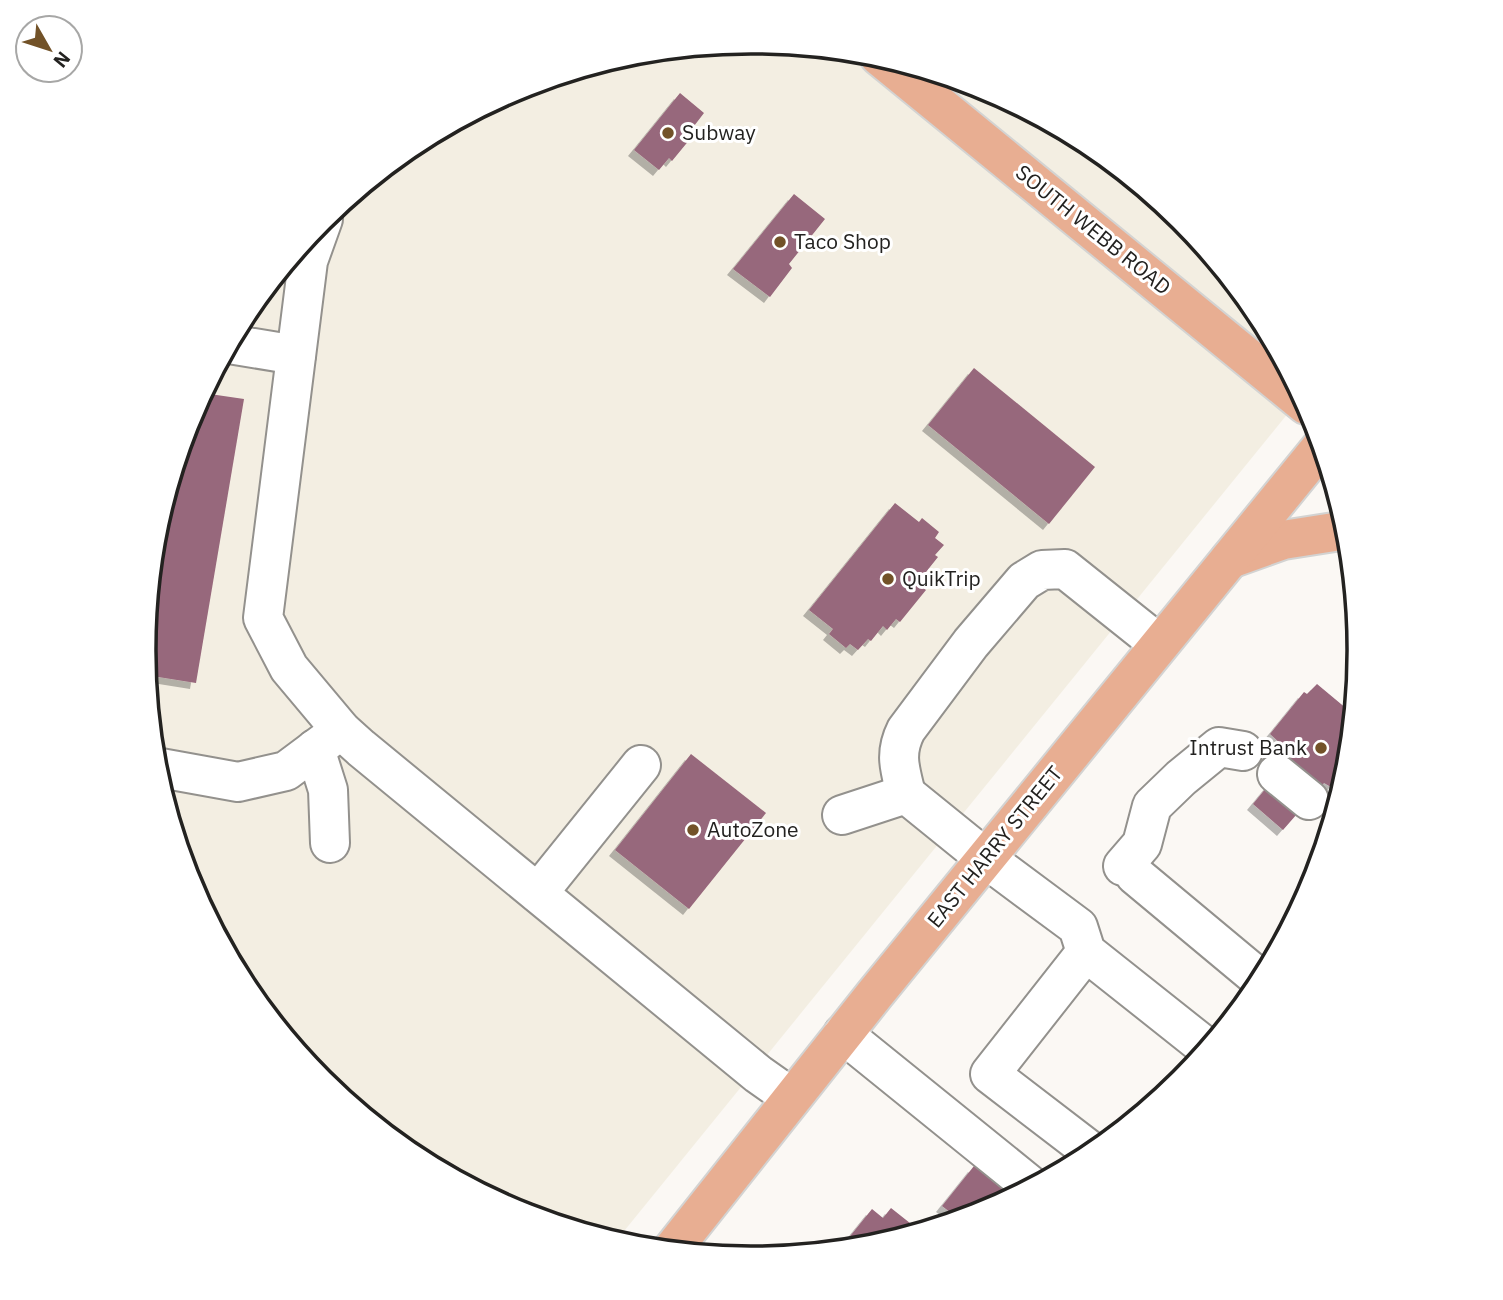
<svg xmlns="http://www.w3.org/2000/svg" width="1503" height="1300" font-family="'IBM Plex Sans',sans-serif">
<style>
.built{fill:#f3eee2}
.building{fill:#97677b;filter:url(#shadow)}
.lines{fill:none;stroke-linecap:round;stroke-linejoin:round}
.minor-casing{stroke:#93918d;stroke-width:42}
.major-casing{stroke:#d3d3d2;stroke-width:42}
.minor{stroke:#fff;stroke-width:38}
.major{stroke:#e8ae92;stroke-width:38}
.poi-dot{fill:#725228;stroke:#fff;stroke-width:2.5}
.labels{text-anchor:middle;stroke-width:6;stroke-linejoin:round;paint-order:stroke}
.poi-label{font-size:21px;fill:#232220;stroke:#fff;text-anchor:start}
.street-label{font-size:21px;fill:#232220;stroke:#fff}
.rim{fill:none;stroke:#232220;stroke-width:3.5}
</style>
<defs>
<filter id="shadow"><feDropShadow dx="-6" dy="6" stdDeviation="0" flood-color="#0004"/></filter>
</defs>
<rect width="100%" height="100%" fill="#fbf8f4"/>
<!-- built -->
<polygon class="built" points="752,42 871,54 985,88 1090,145 1182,220 1257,313 1302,396 616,1241 518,1212 413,1155 321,1080 246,987 190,882 155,768 144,650 155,531 190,417 246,312 322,220 414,144 519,88 633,54"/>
<!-- building -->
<g class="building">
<polygon points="680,93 704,113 691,130 695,133 672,161 669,158 659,170 634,150"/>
<polygon points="794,194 825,219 789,264 792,268 770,297 733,269"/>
<polygon points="974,368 1095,467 1049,524 928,425"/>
<polygon points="203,393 244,399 196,683 146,675 144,650 155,531 190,417"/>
<polygon points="895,503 919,522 922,518 939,532 935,538 944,545 935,555 938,557 926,572 931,576 922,587 926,590 900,622 896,619 887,630 883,626 871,641 868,639 858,650 850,644 846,648 829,634 833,629 809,610"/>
<polygon points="1317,684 1353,714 1348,767 1331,787 1324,783 1283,830 1253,804 1293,755 1270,734 1304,692 1307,694"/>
<polygon points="691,754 766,813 689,909 615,850"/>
<polygon points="1180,1073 1184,1076 1163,1095 1162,1094"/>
<polygon points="974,1166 1012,1197 984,1212 959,1219 942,1206"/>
<polygon points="891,1208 920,1231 870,1246 856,1248 847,1240 872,1209 883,1218"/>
</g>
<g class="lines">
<defs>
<g id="minor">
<polyline points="323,219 308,261 263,618 289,668 341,730 361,748 758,1074 792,1098"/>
<polyline points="229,344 296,355"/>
<polyline points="315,749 328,790 330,843"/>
<polyline points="155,767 238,782 286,771 341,730"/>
<polyline points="1277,774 1309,800"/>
<path d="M906 794C900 769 894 754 906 730L971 643 1024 581 1042 570 1065 569 1159 644"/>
<polyline points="842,815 906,794 985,858 1078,927 1086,952 1207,1048"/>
<polyline points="1123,866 1142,844 1152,806 1181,778 1219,747 1243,751"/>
<polyline points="1135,875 1261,980"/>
<polyline points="538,893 641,765"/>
<polyline points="1086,952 990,1074 1093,1153"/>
<polyline points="843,1034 1031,1186"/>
</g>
<g id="major">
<polyline points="879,56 1306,405"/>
<polyline points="1230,559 1283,540 1347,530"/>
<polyline points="672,1250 875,994 1322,446"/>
</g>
</defs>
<!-- minor casing -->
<use href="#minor" class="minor-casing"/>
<!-- major casing -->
<use href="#major" class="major-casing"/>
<!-- minor -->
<use href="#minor" class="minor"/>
<!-- major -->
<use href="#major" class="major"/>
</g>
<!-- markers -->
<g class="poi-dot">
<circle cx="668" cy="133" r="7"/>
<circle cx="780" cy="242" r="7"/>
<circle cx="888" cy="579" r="7"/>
<circle cx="1321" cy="748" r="7"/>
<circle cx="693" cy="830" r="7"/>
</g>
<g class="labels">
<!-- poi labels -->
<g class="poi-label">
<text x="682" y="140">Subway</text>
<text x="794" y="249">Taco Shop</text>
<text x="902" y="586">QuikTrip</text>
<text x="1307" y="755" text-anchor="end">Intrust Bank</text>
<text x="707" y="837">AutoZone</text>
</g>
<!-- street labels -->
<g class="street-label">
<text transform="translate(1093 230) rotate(39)" y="7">SOUTH WEBB ROAD</text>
<text transform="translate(995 847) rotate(-51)" y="7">EAST HARRY STREET</text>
</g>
</g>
<!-- crop -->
<path d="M0 0H1503V1300H0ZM751 54H752A595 595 0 0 1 1347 649V651A595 595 0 0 1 752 1246H751A595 595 0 0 1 156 651V649A595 595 0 0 1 751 54Z" fill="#fff" fill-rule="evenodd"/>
<path class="rim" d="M751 54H752A595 595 0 0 1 1347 649V651A595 595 0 0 1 752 1246H751A595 595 0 0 1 156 651V649A595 595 0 0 1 751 54Z"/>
<!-- north arrow -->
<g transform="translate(49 49) rotate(129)"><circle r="33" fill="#ffffff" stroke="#a7a7a6" stroke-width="2"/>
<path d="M0-5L12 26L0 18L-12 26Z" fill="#725228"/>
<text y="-10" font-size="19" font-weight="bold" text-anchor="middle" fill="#232220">N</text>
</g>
</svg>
